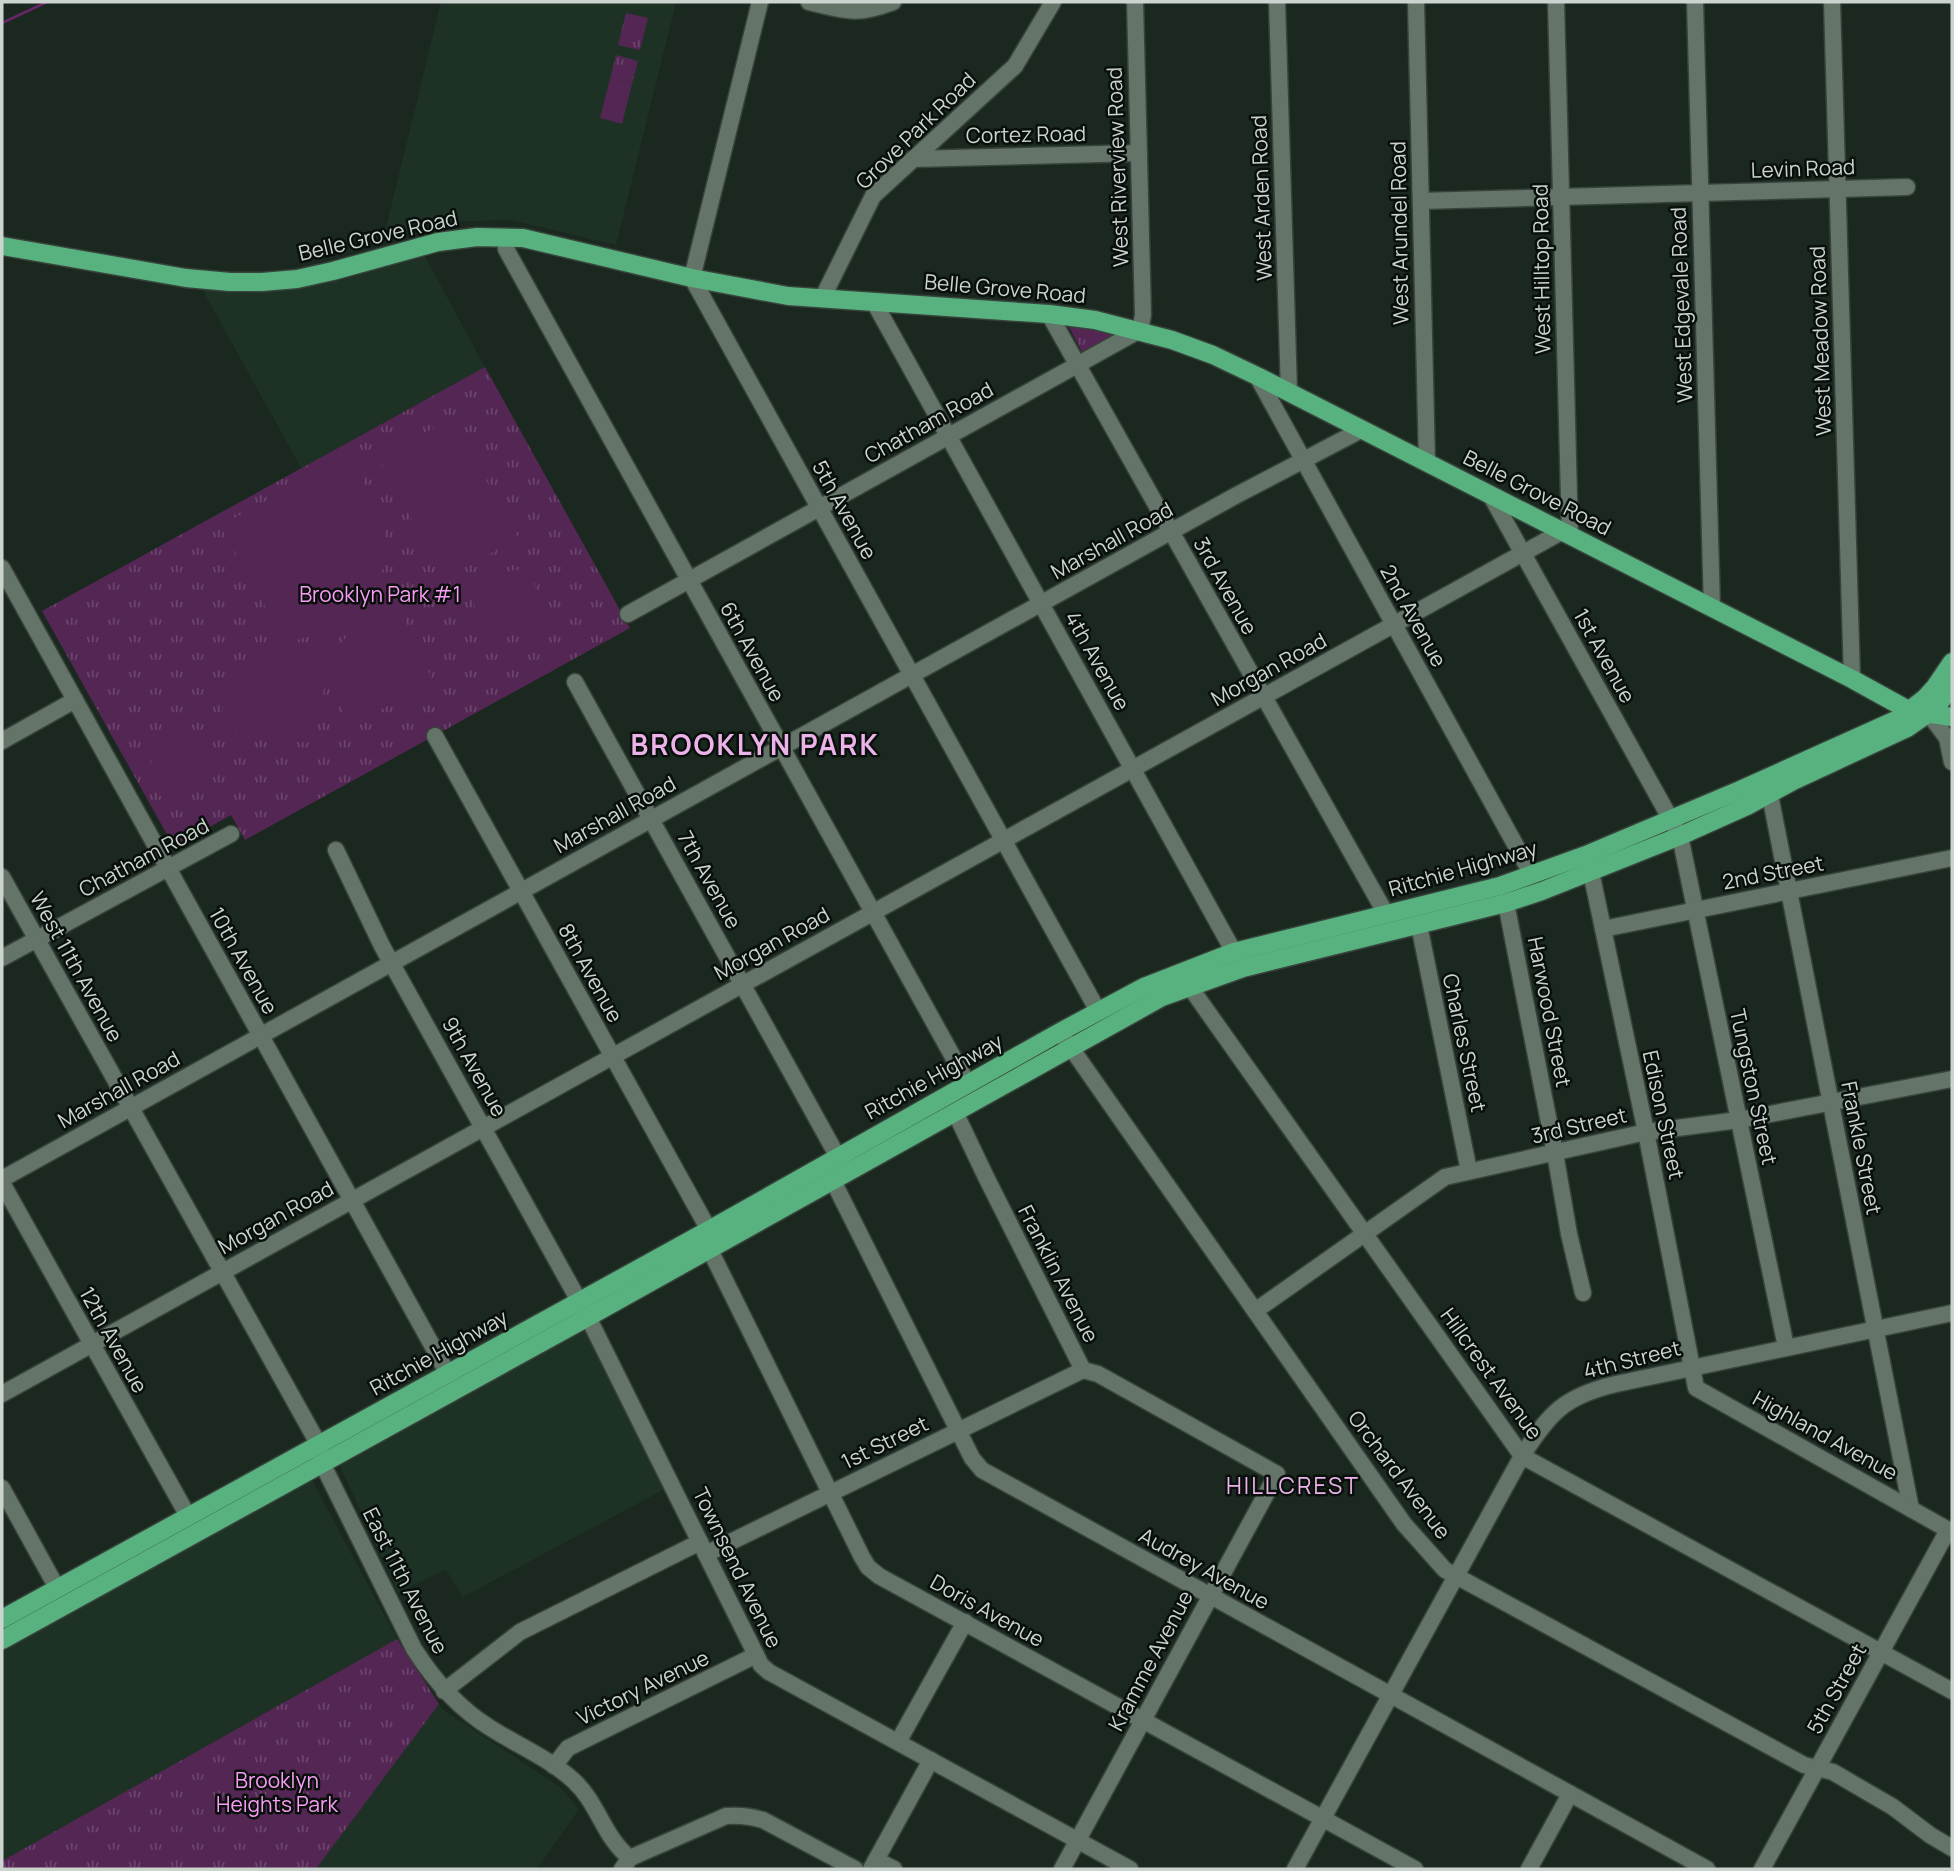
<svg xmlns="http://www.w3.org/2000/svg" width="1954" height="1871" font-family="Manrope,sans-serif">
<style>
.built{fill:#1d3225}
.grass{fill:url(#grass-tufts)}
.pitch{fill:#542654}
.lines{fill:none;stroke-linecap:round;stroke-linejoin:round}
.stream{stroke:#662566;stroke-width:2.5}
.minor-casing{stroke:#38443b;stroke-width:19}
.major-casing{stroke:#38443b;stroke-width:21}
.minor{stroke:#647469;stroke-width:16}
.major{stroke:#57b280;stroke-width:18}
.labels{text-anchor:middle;stroke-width:5;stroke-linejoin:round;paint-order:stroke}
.street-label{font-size:21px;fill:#cbd4ce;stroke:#090f0b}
.park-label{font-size:21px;fill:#f89cf6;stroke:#090f0b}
.neighbourhood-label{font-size:23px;letter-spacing:2px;fill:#ecb2ea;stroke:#090f0b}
.district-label{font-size:28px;font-weight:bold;letter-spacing:2px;fill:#ecb2ea;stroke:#090f0b}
</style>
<defs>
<pattern id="grass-tufts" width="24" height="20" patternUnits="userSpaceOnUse" patternTransform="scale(1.75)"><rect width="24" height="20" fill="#542654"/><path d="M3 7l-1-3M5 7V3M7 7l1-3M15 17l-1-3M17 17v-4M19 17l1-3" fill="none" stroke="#6b456b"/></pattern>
</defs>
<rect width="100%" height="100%" fill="#1a281f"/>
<!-- built -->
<g class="built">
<polygon points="441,2 676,2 616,245 511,220 437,222 384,236"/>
<polygon points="423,253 485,367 301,468 201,287 239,293 298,289 337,281"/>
<polygon points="587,1328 665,1489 463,1597 446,1570 398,1592 339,1464"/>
<polygon points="307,1481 313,1482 397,1639 2,1861 2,1651"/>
<polygon points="439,1704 442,1709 560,1787 579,1809 537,1869 316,1869"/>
</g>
<!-- grass -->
<g class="grass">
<polygon points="626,13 648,18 640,50 618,45"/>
<polygon points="616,55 638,61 632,84 610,79"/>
<polygon points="1068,325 1117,333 1082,352"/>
<polygon points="485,367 630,628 245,840 231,815 174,847 42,611"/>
<polygon points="397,1639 439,1704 316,1869 2,1869 2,1861"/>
</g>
<!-- pitch -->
<g class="pitch">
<polygon points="610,79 632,84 622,124 600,118"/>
<polygon points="452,418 518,538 444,579 378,458"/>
<path d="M348 457C376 503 399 531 377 586 372 598 363 612 351 619 332 629 306 636 286 644L224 532 227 522Z"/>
<path d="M514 570H531L542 624 536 633 488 636C483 629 477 620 475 611 471 588 496 575 514 570Z"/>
<path d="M393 598 430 675 426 688 349 724C320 670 338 623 393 598Z"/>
<path d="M311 647 331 651 315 738 307 743 218 726C226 693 242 661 278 651 288 647 300 648 311 647Z"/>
<polygon points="188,724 209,767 207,774 161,797 155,785 150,755 162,738"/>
</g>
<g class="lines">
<!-- stream -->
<polyline class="stream" points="2,23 47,2"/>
<defs>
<g id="minor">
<polyline points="760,2 692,278 1098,1011"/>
<path d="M809 2C847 11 856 16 893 2"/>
<polyline points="1277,2 1289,392"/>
<polyline points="1416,2 1427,463"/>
<polyline points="1556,2 1570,535"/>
<polyline points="1695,2 1712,608"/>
<polyline points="1832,2 1852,679"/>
<polyline points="913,159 1139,153"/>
<polyline points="1421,201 1907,187"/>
<polyline points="507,237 506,249 968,1084"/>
<polyline points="822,299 873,196 1015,66 1053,2"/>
<polyline points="874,302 1240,963"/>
<polyline points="1049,314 1386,914"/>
<polyline points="1257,376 1532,875"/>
<polyline points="1491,496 1680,836 1786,1347"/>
<polyline points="2,568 448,1374"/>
<polyline points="628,614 1140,330 1143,315 1135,2"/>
<polyline points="575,682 844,1168"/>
<polyline points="1929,714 1947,738 1952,762"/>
<polyline points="435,736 709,1230 710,1250 862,1557 868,1567 879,1576 1415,1869"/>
<polyline points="2,741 75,700"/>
<polyline points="1770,795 1911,1509"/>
<polyline points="336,850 382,946 588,1317 761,1665 769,1672 1130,1869"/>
<polyline points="1591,872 1646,1132 1696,1388 1952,1532"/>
<path d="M2 877 319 1445 322 1463 414 1649C435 1682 459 1709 492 1729 519 1746 550 1759 574 1781 598 1803 604 1838 630 1858"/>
<polyline points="1506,903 1555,1153 1569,1234 1583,1293"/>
<polyline points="1419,925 1469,1171"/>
<polyline points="1603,929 1952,858"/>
<polyline points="2,958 231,834"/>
<polyline points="1190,987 1522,1456 1952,1691"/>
<polyline points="1060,1032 1404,1524 1445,1570 1804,1765 1833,1772 1893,1807 1930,1835 1952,1848"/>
<polyline points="955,1112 986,1177 1083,1370 1098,1374 1277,1474 1062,1869"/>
<polyline points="827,1169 972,1458 982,1470 1707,1869"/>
<polyline points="2,1179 1235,496 1361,430"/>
<polyline points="2,1183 188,1516"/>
<polyline points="1255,1311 1445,1177 1646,1132 1739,1120 1952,1079"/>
<polyline points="2,1394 1563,531"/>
<polyline points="2,1488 57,1588"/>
<polyline points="706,1554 1083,1370"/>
<polyline points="444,1691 520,1632 700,1542"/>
<polyline points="898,1742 965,1622"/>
<polyline points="554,1766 568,1748 756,1655"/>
<polyline points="876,1860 894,1869"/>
<path d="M622 1869 630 1858 726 1816C740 1815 750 1816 763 1820L855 1869"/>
<polyline points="871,1869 931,1760"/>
<path d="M1295 1869 1522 1456C1550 1412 1565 1396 1616 1384L1952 1313"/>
<polyline points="1529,1869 1570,1794"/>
<polyline points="1762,1869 1948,1530"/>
</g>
<g id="major">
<polyline points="2,246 186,278 230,282 262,282 297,279 333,271 438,242 477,237 523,238 692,278 788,296 1049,314 1095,320 1172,340 1213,355 1257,376 1852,679 1910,711 1952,717"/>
<polyline points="2,1619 709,1230 1060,1032 1144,987 1234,952 1500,886 1586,855 1740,790 1898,719 1925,698 1935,687 1952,662"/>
<polyline points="2,1640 588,1317 1162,997 1243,968 1506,903 1542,891 1680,836 1747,806 1793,781 1907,728 1936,708 1952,685"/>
</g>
</defs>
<!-- minor casing -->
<use href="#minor" class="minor-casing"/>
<!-- major casing -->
<use href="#major" class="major-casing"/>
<!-- minor -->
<use href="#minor" class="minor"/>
<!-- major -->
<use href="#major" class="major"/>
</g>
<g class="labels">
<!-- street labels -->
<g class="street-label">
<text transform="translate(916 131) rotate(-44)" y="7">Grove Park Road</text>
<text transform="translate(1026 135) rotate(-1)" y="7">Cortez Road</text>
<text transform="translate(1118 167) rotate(-92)" y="7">West Riverview Road</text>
<text transform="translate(1803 169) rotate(-2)" y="7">Levin Road</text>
<text transform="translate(1262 198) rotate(-92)" y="7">West Arden Road</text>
<text transform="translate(1400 233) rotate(-91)" y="7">West Arundel Road</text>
<text transform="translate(378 236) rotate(-13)" y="7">Belle Grove Road</text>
<text transform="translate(1542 269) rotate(-91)" y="7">West Hilltop Road</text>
<text transform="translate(1005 289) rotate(5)" y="7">Belle Grove Road</text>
<text transform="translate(1682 305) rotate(-92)" y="7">West Edgevale Road</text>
<text transform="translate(1821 341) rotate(-92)" y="7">West Meadow Road</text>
<text transform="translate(929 423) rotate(-29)" y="7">Chatham Road</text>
<text transform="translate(1537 493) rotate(27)" y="7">Belle Grove Road</text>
<text transform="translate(844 510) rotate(61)" y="7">5th Avenue</text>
<text transform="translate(1112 541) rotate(-29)" y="7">Marshall Road</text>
<text transform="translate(1225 586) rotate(61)" y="7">3rd Avenue</text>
<text transform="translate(1413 616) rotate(61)" y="7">2nd Avenue</text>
<text transform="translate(752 652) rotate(61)" y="7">6th Avenue</text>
<text transform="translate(1604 656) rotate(61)" y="7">1st Avenue</text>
<text transform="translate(1097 661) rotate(61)" y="7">4th Avenue</text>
<text transform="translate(1269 670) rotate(-29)" y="7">Morgan Road</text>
<text transform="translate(615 815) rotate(-29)" y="7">Marshall Road</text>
<text transform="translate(144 858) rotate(-28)" y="7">Chatham Road</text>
<text transform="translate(1463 869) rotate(-16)" y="7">Ritchie Highway</text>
<text transform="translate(1773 873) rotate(-11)" y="7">2nd Street</text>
<text transform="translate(709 880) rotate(61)" y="7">7th Avenue</text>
<text transform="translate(772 944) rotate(-29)" y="7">Morgan Road</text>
<text transform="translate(243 961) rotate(61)" y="7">10th Avenue</text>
<text transform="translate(76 967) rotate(61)" y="7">West 11th Avenue</text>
<text transform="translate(590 973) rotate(61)" y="7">8th Avenue</text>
<text transform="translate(1549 1012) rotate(79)" y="7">Harwood Street</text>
<text transform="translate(1464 1043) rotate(78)" y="7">Charles Street</text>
<text transform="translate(474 1067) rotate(61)" y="7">9th Avenue</text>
<text transform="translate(934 1077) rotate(-29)" y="7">Ritchie Highway</text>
<text transform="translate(1753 1087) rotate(78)" y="7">Tungston Street</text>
<text transform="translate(119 1090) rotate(-29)" y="7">Marshall Road</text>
<text transform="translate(1663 1115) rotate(78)" y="7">Edison Street</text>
<text transform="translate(1579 1126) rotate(-13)" y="7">3rd Street</text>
<text transform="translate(1861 1148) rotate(79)" y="7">Frankle Street</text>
<text transform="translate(276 1218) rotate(-29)" y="7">Morgan Road</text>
<text transform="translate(1058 1274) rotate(63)" y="7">Franklin Avenue</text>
<text transform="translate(113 1340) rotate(61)" y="7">12th Avenue</text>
<text transform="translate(439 1353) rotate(-29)" y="7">Ritchie Highway</text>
<text transform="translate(1632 1360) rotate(-14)" y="7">4th Street</text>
<text transform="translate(1491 1374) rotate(54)" y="7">Hillcrest Avenue</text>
<text transform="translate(1825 1436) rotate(29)" y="7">Highland Avenue</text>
<text transform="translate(885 1443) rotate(-26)" y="7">1st Street</text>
<text transform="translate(1399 1475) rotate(53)" y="7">Orchard Avenue</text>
<text transform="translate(737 1568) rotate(64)" y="7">Townsend Avenue</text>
<text transform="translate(1204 1569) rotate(29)" y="7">Audrey Avenue</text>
<text transform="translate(405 1581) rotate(63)" y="7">East 11th Avenue</text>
<text transform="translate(987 1611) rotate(29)" y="7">Doris Avenue</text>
<text transform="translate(1151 1661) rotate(-62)" y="7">Kramme Avenue</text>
<text transform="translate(643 1688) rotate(-26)" y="7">Victory Avenue</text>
<text transform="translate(1837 1689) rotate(-61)" y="7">5th Street</text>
</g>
<!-- park labels -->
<g class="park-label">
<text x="380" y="602">Brooklyn Park #1</text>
<text x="277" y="1788">Brooklyn<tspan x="277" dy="24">Heights Park</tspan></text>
</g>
<!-- neighbourhood labels -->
<g class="neighbourhood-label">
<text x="1293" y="1494">HILLCREST</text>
</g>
<!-- district labels -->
<g class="district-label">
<text x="755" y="755">BROOKLYN PARK</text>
</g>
</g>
<!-- border -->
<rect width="1954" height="1871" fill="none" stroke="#cbd4ce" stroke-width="7"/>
</svg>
